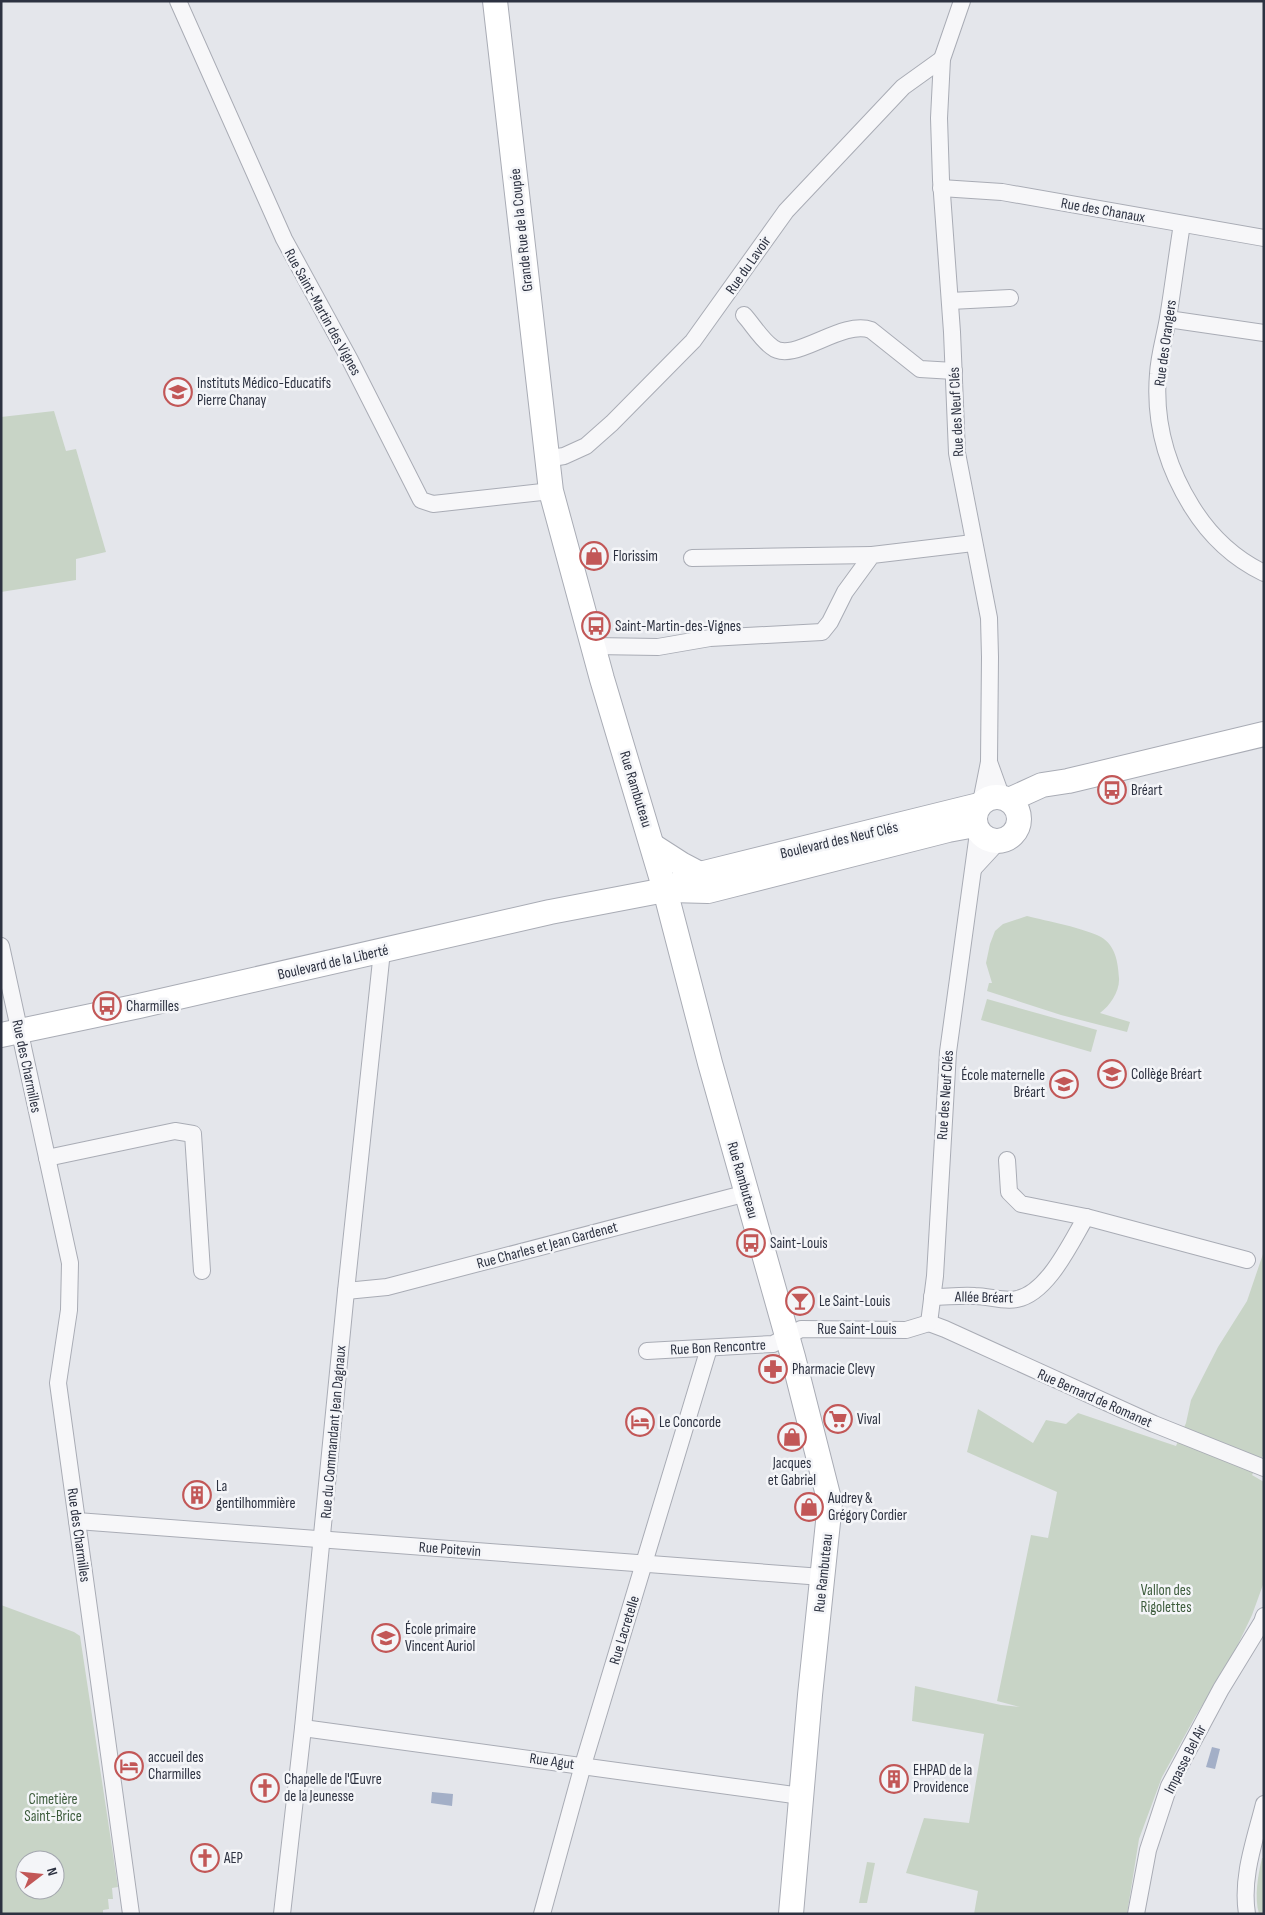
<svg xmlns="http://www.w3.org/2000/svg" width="1265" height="1915" font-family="'Sofia Sans Condensed',sans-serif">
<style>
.green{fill:#c8d4c6;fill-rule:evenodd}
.water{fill:#a3afc7}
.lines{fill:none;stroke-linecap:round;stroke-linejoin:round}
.street-casing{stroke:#a9acb5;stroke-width:18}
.secondary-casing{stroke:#a9acb5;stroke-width:26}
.street{stroke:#f7f7f9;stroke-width:16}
.secondary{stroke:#fff;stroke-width:24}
.labels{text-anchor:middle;stroke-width:5;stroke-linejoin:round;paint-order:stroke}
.street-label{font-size:15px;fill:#2d3241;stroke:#f4f5f8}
.poi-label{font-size:15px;fill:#2d3241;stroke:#f4f5f8;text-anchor:start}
.park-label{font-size:15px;fill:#3d5c3c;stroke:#f4f5f8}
</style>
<rect width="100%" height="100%" fill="#e4e6eb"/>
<!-- green -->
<g class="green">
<polygon points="54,411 66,451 76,449 106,552 76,559 76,580 1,592 1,417"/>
<path d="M1027 916C1047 921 1084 928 1101 937 1116 946 1118 963 1119 978 1120 991 1110 1006 1100 1013L1130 1022 1127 1032 1061 1015 987 991 989 983H992L986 963 990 944 995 931 1003 924Z"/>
<polygon points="987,999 1097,1030 1091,1052 981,1020"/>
<polygon points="1264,1251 1264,1454 1252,1475 1264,1482 1264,1582 1252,1615 1230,1661 1195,1717 1162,1777 1139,1839 1127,1914 974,1914 978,1891 906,1873 924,1818 969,1823 984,1734 912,1721 915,1686 1001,1705 1020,1707 997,1701 1031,1535 1048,1538 1057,1492 967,1452 978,1409 1033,1443 1046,1420 1066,1424 1078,1413 1176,1446 1186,1423 1191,1400 1218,1347 1247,1301"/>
<path d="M1 1605 74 1632 80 1636 118 1887 112 1888 113 1899H108L109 1909 103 1910V1914H1ZM25 1860H55V1890H25Z"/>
<path d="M1262 1858H1264V1914H1259C1254 1897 1258 1875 1262 1858Z"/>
<polygon points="867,1862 875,1863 867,1903 859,1903"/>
</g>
<!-- water -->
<g class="water">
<polygon points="1212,1747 1220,1749 1215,1769 1206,1767"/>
<polygon points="432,1792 453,1794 452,1806 431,1803"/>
</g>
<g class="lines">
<defs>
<g id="street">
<polyline points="178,1 284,239 350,360 421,500 433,504 551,491"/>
<polyline points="962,1 942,59 939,118 941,180 952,332 957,453 989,618 990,657 989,762 981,802"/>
<polyline points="941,188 1002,192 1264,238"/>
<path d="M1182 224C1177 255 1173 287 1168 318 1165 336 1159 355 1158 374 1154 422 1167 467 1192 507 1210 536 1233 558 1264 573"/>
<polyline points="950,301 1010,298"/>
<path d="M744 315C753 325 761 339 772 347 793 365 841 319 871 330L920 369 954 371"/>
<polyline points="1168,319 1264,333"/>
<polyline points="546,459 564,456 586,446 612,423 693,341 786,211 903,87 942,59"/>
<polyline points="692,558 872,555"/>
<polyline points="594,646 658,647 710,638 822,632 830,622 845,592 872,555 973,543"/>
<polyline points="989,762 1002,798"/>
<polyline points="974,868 998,842"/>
<polyline points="1,946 70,1263 69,1310 58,1383 131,1914"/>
<polyline points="47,1158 175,1131 193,1134 202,1271"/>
<polyline points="1007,1160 1009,1192 1021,1204 1086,1217 1247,1260"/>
<polyline points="346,1291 387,1287 747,1193"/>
<path d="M932 1297C946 1297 961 1295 975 1296 989 1296 1003 1302 1017 1299 1048 1293 1071 1242 1086 1217"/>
<polyline points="929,1323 935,1276 948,1052 978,833"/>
<polyline points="929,1323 945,1329 1154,1424 1264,1468"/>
<polyline points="647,1351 773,1344 801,1329 906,1330 929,1323"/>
<polyline points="77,1521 822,1577"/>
<polyline points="303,1728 801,1796"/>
<polyline points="282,1914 303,1728 346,1291 382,951"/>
<polyline points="542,1914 583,1765 709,1348"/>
<polyline points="1136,1914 1148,1850 1169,1786 1221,1689 1262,1622 1264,1616"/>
<path d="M1247 1914C1241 1877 1255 1840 1264 1804"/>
</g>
<g id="secondary">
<polyline points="495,1 551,491 602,679 665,890 710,1063 793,1357 830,1503 810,1695 791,1914"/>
<circle cx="997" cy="819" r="22"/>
<polyline points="1009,800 1042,785 1068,781 1264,734"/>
<polyline points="653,846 681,864 700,874"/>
<polyline points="670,890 708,891 948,830 975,825"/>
<polyline points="1,1035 139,1006 550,912 665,890 700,874 979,805"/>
</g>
</defs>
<!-- street casing -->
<use href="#street" class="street-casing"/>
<!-- secondary casing -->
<use href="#secondary" class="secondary-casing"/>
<!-- street -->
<use href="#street" class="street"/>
<!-- secondary -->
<use href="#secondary" class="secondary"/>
</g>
<!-- icons -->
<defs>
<symbol id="school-ring" viewBox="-11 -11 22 22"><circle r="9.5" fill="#f4f5f8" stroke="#c25757" stroke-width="1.5"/><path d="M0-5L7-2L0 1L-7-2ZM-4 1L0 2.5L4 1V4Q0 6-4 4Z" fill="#c25757"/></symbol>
<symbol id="shop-ring" viewBox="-11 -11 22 22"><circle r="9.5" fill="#f4f5f8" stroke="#c25757" stroke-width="1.5"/><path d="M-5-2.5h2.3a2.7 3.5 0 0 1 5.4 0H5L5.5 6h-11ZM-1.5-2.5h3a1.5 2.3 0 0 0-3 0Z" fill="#c25757"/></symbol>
<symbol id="bus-ring" viewBox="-11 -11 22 22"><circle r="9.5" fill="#f4f5f8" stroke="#c25757" stroke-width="1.5"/><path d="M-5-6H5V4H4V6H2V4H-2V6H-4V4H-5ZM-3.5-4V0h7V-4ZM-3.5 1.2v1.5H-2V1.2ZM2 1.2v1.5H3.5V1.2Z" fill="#c25757"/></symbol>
<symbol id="bar-ring" viewBox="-11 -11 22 22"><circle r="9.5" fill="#f4f5f8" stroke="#c25757" stroke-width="1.5"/><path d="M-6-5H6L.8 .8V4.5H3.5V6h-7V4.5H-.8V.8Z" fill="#c25757"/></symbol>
<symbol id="pharmacy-ring" viewBox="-11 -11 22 22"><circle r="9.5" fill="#f4f5f8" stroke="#c25757" stroke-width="1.5"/><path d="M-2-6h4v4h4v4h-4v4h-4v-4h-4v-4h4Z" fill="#c25757"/></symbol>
<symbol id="supermarket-ring" viewBox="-11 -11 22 22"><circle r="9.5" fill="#f4f5f8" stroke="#c25757" stroke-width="1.5"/><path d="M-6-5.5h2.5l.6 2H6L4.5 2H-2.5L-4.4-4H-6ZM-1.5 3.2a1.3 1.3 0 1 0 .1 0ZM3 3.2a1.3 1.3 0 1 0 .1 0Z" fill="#c25757"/></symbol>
<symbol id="hotel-ring" viewBox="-11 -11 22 22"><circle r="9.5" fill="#f4f5f8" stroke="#c25757" stroke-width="1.5"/><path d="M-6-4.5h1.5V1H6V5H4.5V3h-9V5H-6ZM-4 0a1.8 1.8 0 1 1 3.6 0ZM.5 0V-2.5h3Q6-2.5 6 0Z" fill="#c25757"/></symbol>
<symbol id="building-ring" viewBox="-11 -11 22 22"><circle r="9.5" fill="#f4f5f8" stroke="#c25757" stroke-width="1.5"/><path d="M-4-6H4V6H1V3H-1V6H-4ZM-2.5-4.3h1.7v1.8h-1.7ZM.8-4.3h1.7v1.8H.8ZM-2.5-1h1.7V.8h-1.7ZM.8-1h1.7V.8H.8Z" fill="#c25757"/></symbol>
<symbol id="church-ring" viewBox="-11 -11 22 22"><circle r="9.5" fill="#f4f5f8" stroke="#c25757" stroke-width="1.5"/><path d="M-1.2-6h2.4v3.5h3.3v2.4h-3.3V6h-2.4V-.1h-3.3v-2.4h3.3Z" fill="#c25757"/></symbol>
</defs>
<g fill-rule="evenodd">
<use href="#school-ring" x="162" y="376" width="32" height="32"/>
<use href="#shop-ring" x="578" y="540" width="32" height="32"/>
<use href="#bus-ring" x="580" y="610" width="32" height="32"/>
<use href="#bus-ring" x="1096" y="774" width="32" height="32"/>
<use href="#bus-ring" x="91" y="990" width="32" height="32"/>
<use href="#school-ring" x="1096" y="1058" width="32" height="32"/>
<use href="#school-ring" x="1048" y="1068" width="32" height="32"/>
<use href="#bus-ring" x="735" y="1227" width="32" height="32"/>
<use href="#bar-ring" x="784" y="1285" width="32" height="32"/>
<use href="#pharmacy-ring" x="757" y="1353" width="32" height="32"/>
<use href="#supermarket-ring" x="822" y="1403" width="32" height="32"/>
<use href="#hotel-ring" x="624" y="1406" width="32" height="32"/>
<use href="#shop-ring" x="776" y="1421" width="32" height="32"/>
<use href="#building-ring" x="181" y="1479" width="32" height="32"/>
<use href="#shop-ring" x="793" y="1491" width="32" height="32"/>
<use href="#school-ring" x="370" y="1622" width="32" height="32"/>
<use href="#hotel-ring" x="113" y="1750" width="32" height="32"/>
<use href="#building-ring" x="878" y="1763" width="32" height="32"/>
<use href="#church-ring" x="249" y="1772" width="32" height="32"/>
<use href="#church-ring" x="189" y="1842" width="32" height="32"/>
</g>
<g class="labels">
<!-- street labels -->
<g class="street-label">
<text transform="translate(1103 210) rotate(10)" y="5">Rue des Chanaux</text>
<text transform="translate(521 230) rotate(-96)" y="5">Grande Rue de la Coupée</text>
<text transform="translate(748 265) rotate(-55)" y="5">Rue du Lavoir</text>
<text transform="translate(323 312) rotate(61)" y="5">Rue Saint-Martin des Vignes</text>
<text transform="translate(1165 343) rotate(-82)" y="5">Rue des Orangers</text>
<text transform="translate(956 412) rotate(-93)" y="5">Rue des Neuf Clés</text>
<text transform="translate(636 789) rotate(73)" y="5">Rue Rambuteau</text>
<text transform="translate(839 840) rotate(-13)" y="5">Boulevard des Neuf Clés</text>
<text transform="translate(333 962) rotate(-13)" y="5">Boulevard de la Liberté</text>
<text transform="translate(27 1066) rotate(78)" y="5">Rue des Charmilles</text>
<text transform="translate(945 1095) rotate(-86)" y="5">Rue des Neuf Clés</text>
<text transform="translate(743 1180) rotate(74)" y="5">Rue Rambuteau</text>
<text transform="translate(547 1245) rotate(-15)" y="5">Rue Charles et Jean Gardenet</text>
<text transform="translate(984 1297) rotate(1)" y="5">Allée Bréart</text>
<text x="857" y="1334">Rue Saint-Louis</text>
<text transform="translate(718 1347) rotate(-3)" y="5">Rue Bon Rencontre</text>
<text transform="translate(1095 1398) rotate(24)" y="5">Rue Bernard de Romanet</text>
<text transform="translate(333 1432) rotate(-85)" y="5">Rue du Commandant Jean Dagnaux</text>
<text transform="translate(79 1535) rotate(82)" y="5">Rue des Charmilles</text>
<text transform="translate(450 1549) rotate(4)" y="5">Rue Poitevin</text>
<text transform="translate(823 1573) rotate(-84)" y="5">Rue Rambuteau</text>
<text transform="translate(624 1630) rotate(-73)" y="5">Rue Lacretelle</text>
<text transform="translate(1185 1759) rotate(-63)" y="5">Impasse Bel Air</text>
<text transform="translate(552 1761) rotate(8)" y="5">Rue Agut</text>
</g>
<!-- poi labels -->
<g class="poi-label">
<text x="197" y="388">Instituts Médico-Educatifs<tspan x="197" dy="17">Pierre Chanay</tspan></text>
<text x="613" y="561">Florissim</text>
<text x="615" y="631">Saint-Martin-des-Vignes</text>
<text x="1131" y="795">Bréart</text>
<text x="126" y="1011">Charmilles</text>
<text x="1131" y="1079">Collège Bréart</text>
<text x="1045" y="1080" text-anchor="end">École maternelle<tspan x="1045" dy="17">Bréart</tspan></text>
<text x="770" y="1248">Saint-Louis</text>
<text x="819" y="1306">Le Saint-Louis</text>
<text x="792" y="1374">Pharmacie Clevy</text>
<text x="857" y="1424">Vival</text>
<text x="659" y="1427">Le Concorde</text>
<text x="792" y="1468" text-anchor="middle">Jacques<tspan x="792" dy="17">et Gabriel</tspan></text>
<text x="216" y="1491">La<tspan x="216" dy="17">gentilhommière</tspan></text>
<text x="828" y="1503">Audrey &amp;<tspan x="828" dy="17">Grégory Cordier</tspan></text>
<text x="405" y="1634">École primaire<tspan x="405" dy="17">Vincent Auriol</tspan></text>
<text x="148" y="1762">accueil des<tspan x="148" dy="17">Charmilles</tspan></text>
<text x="913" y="1775">EHPAD de la<tspan x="913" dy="17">Providence</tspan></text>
<text x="284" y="1784">Chapelle de l'Œuvre<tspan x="284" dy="17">de la Jeunesse</tspan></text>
<text x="224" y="1863">AEP</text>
</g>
<!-- park labels -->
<g class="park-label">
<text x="1166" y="1595">Vallon des<tspan x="1166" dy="17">Rigolettes</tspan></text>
<text x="53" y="1804">Cimetière<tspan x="53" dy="17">Saint-Brice</tspan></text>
</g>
</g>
<!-- border -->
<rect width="1265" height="1915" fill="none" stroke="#2d3241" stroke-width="5"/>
<!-- north arrow -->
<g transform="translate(40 1875) rotate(74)"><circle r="24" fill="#f4f5f8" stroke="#a4a7af"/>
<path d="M0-4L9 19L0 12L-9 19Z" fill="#c25757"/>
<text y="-8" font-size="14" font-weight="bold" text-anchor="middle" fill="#2d3241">N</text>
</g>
</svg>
